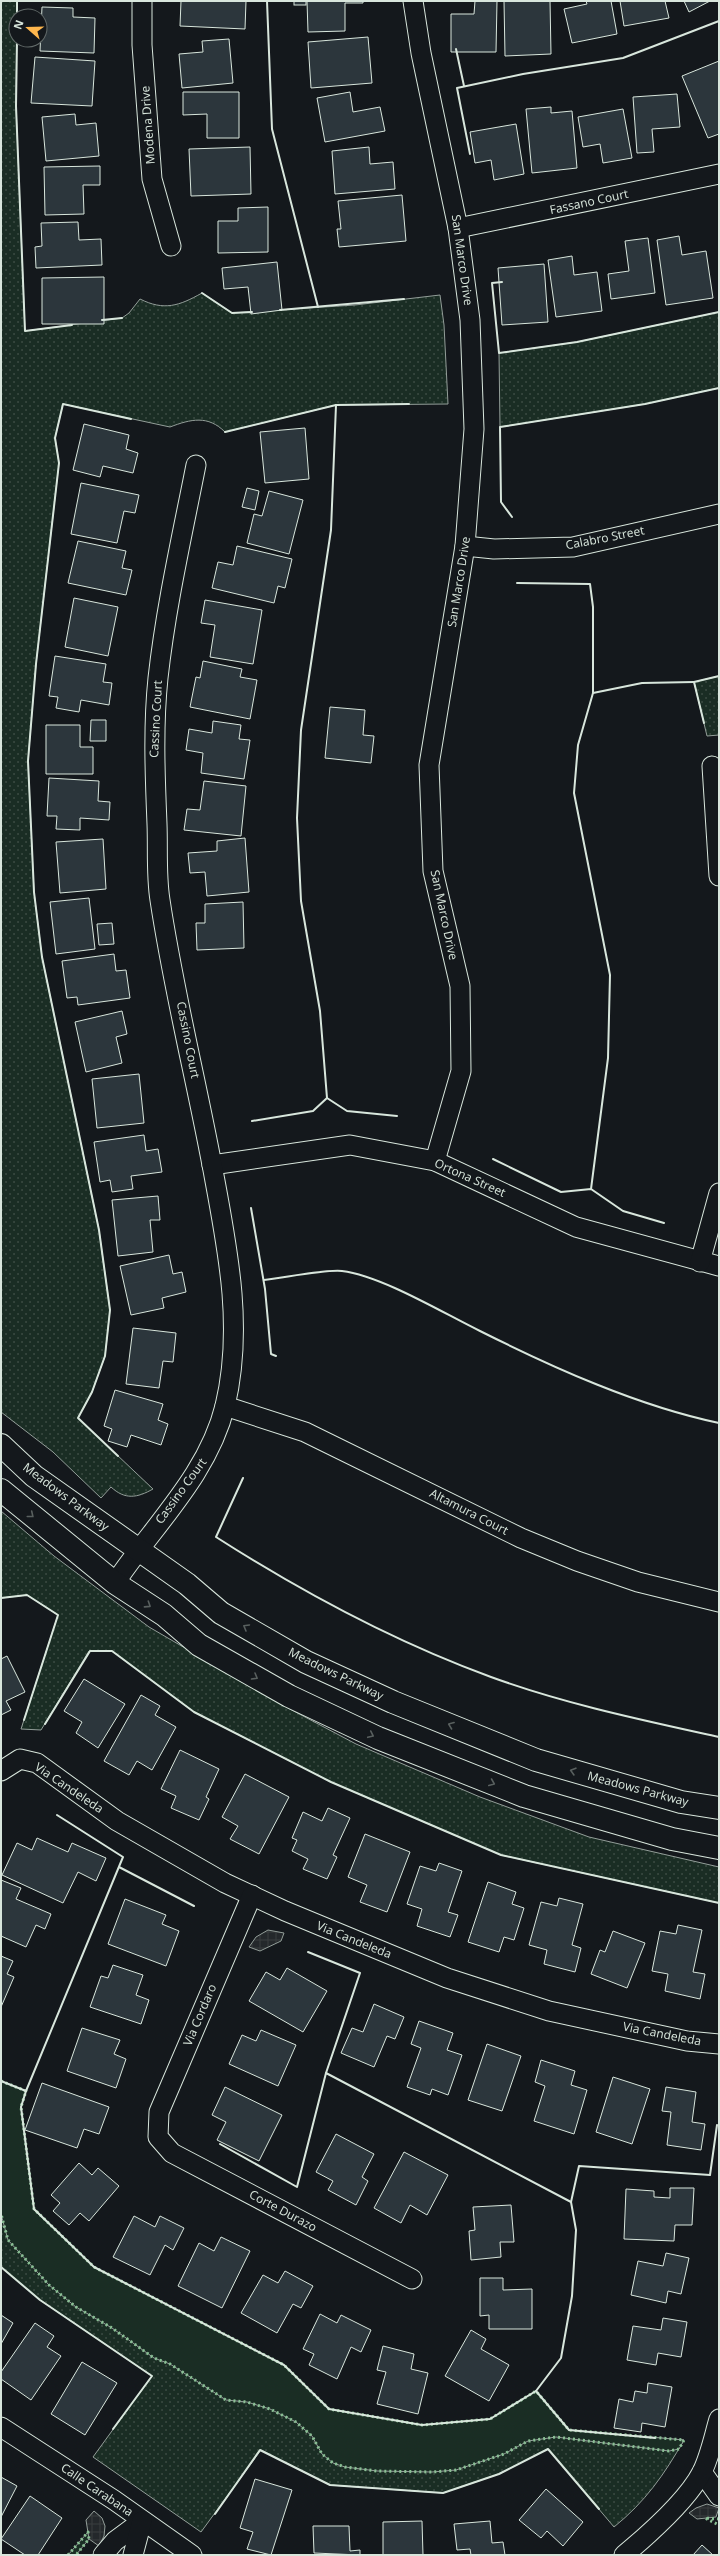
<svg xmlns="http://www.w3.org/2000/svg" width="720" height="2556" font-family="'Open Sans',sans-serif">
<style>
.grass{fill:url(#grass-dots);stroke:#939e99}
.garden{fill:#1a2d24;stroke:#939e99}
.plaza{fill:url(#plaza-grid);stroke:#939e99}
.building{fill:#2c363c;stroke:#d8e6dc}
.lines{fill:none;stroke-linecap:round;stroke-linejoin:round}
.minor-casing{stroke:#d8e6dc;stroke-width:21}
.secondary-casing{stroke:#d8e6dc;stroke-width:24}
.minor{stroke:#14181c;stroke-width:19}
.secondary{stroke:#14181c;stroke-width:22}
.hedge{stroke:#8ac095;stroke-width:3;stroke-dasharray:2 3;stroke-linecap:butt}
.wall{stroke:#d8e6dc;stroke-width:2}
.oneway{stroke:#59605f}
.labels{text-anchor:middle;stroke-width:3;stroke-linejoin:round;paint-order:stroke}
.street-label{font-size:12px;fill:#d8e6dc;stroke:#14181c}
</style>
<defs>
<pattern id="grass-dots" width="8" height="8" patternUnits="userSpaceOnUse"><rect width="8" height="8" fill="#1a2d24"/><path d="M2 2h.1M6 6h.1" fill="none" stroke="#3b4b43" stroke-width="1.8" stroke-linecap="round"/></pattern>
<pattern id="plaza-grid" width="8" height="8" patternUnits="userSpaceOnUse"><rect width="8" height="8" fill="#24282b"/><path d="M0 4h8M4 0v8" fill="none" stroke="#393d3f"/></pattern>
</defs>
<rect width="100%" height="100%" fill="#14181c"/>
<!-- grass -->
<g class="grass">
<path d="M1 1H17L16 106 25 331 122 318 129 313 140 299C164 311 179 306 202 293L232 313 355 305 440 295 444 325 448 404 336 405 225 432C208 415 191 419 170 427L63 404 55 438 59 463 36 664 28 761 34 892 42 957 99 1230 110 1310 105 1356 92 1392 78 1418 153 1489C137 1498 125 1500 111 1487L101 1498 53 1452 1 1412Z"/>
<polygon points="719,312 719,388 645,404 500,427 499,353 577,342"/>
<polygon points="719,676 719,735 707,736 694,682"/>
<polygon points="1,1511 54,1556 149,1627 288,1708 356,1744 480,1797 589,1837 719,1867 719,1903 501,1855 331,1782 194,1712 112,1651 89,1651 41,1730 21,1729 58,1615 27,1595 1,1598"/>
<path d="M1 2081 26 2091 21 2107 34 2210 94 2267 284 2365 329 2409 422 2425 490 2419 536 2391 569 2430 684 2440C664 2475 645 2502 614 2527L548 2449 499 2474 443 2493 330 2485 261 2450 201 2532 93 2457 152 2376 40 2300 1 2267Z"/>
</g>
<!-- garden -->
<g class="garden">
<polygon points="1,2081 26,2091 21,2107 34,2210 94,2267 284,2365 329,2409 422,2425 490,2419 536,2391 569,2430 684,2440 679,2449 669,2451 556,2437 528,2441 504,2454 456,2470 432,2472 377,2471 345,2467 333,2463 322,2454 312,2436 296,2422 270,2409 247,2402 226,2400 170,2364 154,2358 112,2328 76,2307 49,2285 8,2240 1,2214"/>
<polygon points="88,2532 89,2539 76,2555 68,2555"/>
</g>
<!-- plaza -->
<g class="plaza">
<polygon points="268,1930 284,1933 281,1941 260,1951 249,1947 256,1937"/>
<polygon points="707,2504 719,2508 716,2517 697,2519 689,2513 696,2508"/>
<polygon points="94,2511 102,2518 105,2526 104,2536 99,2546 89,2539 86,2520"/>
</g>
<!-- building -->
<g class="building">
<polygon points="181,1 246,1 245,29 180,26"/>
<rect x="294" y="1" width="12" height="4"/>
<polygon points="307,1 363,1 363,3 345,3 345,31 308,32"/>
<polygon points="475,1 497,1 496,52 451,52 451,14 474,14"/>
<polygon points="504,1 550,1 551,54 505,56"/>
<polygon points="586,1 611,1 617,34 572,43 564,9 587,4"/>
<polygon points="620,1 665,1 669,18 624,26"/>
<polygon points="684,1 710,1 689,12"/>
<polygon points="42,7 73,8 73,17 95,18 94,53 40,51"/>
<polygon points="368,37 372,83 311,88 308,42"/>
<polygon points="229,39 233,83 182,88 179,54 203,52 202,41"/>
<polygon points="35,57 95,61 92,106 31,103"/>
<polygon points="719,61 719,134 708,138 682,76"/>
<polygon points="183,92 239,92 239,138 207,138 207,114 183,115"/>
<polygon points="350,92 353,112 380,107 385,131 325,142 317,98"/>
<polygon points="677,94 680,127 652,129 654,152 637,153 633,97"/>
<polygon points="551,107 551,113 572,111 577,168 532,173 526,109"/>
<polygon points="623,109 632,158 603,163 600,144 583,147 578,117"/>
<polygon points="75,114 76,125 96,123 99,156 46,161 42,117"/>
<polygon points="516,124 524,174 494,180 491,160 475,163 470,132"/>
<polygon points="250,147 251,194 191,196 189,149"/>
<polygon points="369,147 370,164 393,162 395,189 335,194 332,151"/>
<polygon points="100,166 100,185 83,185 84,214 45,215 44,167"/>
<polygon points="402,195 406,241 339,247 337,229 341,229 338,201"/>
<polygon points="268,207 268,252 218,253 218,221 238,221 238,208"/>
<polygon points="78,222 79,240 101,239 102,265 36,268 35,247 42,246 41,223"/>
<polygon points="679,236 682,255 706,251 713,298 666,305 657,240"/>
<polygon points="648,238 655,293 611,299 608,274 629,271 625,241"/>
<polygon points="572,256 574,275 597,272 602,311 556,317 548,260"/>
<polygon points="277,262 282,310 251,314 248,287 224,289 222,268"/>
<polygon points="544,264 548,322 502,325 498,268"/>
<polygon points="104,277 104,324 42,324 42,278"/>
<polygon points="84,424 129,435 126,449 138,453 133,473 103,466 100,477 73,470"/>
<polygon points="305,428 309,479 265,483 260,432"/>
<polygon points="81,483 139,495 135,513 124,511 117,543 71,534"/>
<polygon points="247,488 259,491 255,510 242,507"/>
<polygon points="269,491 303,500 289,554 247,543 254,514 262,516"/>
<polygon points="78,541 126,551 122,568 132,570 126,595 68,583"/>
<polygon points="237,546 292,559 285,588 278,586 274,603 212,588 218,562 233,565"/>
<polygon points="74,598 118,607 108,656 65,647"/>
<polygon points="205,600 262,610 253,664 210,657 215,625 201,623"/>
<polygon points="55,656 106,664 103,682 112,683 109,705 81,700 79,712 56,708 58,697 49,696"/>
<polygon points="203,661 242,669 240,677 257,680 250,719 190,707 196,677 200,678"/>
<polygon points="330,707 365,710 363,735 374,736 371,763 325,758"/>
<polygon points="91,720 106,720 106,741 90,741"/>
<polygon points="213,721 241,725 239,739 250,740 244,779 201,773 203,753 186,750 189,729 212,733"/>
<polygon points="46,725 80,725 80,747 93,747 93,774 46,774"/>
<polygon points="49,778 99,781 98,801 110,802 109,820 80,818 80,830 56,829 57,816 47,816"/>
<polygon points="204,781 246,786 241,836 184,830 187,809 200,810"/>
<polygon points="245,838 249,892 207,896 205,872 190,873 188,853 217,851 217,841"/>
<polygon points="103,839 106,889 60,893 56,842"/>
<polygon points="89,898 95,949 56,954 50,902"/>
<polygon points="243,902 244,948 197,950 196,923 205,923 205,904"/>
<polygon points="112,923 114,944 99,945 97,924"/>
<polygon points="114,954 116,971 126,970 130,998 78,1005 77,997 67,998 62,961"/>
<polygon points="122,1011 127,1034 116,1037 122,1063 86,1072 75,1022"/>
<polygon points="139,1074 144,1123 97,1128 92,1079"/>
<polygon points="144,1135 146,1151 158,1149 162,1172 131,1176 133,1189 112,1192 110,1180 100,1182 94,1142"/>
<polygon points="158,1196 160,1220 150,1220 153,1252 118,1256 112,1200"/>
<polygon points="169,1255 173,1274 182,1272 186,1292 162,1298 164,1308 131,1315 120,1266"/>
<polygon points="133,1328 176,1333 173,1362 163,1361 159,1388 126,1384"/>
<polygon points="115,1390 163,1404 158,1420 168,1424 161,1445 131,1435 127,1447 108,1441 112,1429 104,1426"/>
<polygon points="7,1656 25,1692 6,1701 11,1710 1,1715 1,1659"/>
<polygon points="84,1679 125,1704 98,1748 76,1733 82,1722 64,1711"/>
<polygon points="141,1695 160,1706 155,1715 176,1727 152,1770 137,1761 129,1775 104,1761"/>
<polygon points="180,1750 219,1769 206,1797 209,1799 199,1820 171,1808 176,1796 161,1789"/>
<polygon points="245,1774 289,1797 259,1854 230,1839 238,1826 222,1817"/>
<polygon points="328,1808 350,1818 333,1855 337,1857 327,1879 303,1869 308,1859 292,1851 297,1840 292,1838 303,1812 322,1821"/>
<polygon points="365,1834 410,1852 387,1912 360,1902 367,1885 348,1877"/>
<polygon points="37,1838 68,1852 72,1843 106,1858 96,1881 78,1872 63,1903 2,1875 17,1843 32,1850"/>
<polygon points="439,1863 462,1871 448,1912 458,1915 450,1937 417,1926 422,1909 407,1904 420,1866 436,1871"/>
<polygon points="1,1880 21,1888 16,1899 51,1914 45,1929 36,1925 26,1947 1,1936"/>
<polygon points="488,1882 516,1892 512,1904 524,1908 514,1940 504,1937 499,1952 468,1942"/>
<polygon points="559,1898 583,1904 572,1945 581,1948 575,1972 544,1964 547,1950 529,1945 541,1902 557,1906"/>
<polygon points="125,1899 166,1915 162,1924 179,1931 166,1966 108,1944"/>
<polygon points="678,1925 702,1930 693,1972 705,1974 700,1999 665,1991 668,1974 652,1971 660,1931 676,1934"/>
<polygon points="613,1931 645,1943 627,1988 591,1974 600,1950 605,1952"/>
<polygon points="1,1956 13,1961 7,1974 14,1977 1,2007"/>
<polygon points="113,1965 143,1975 136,1995 149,2000 141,2024 90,2007 101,1976 108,1978"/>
<polygon points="287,1968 327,1991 303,2032 249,2001 266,1972 280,1980"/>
<polygon points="374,2004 404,2017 395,2039 387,2036 374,2067 341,2053 352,2028 363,2032"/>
<polygon points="419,2021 453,2033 447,2050 462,2055 448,2095 432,2089 430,2095 407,2087 421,2048 411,2044"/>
<polygon points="82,2028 120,2040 114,2054 126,2059 116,2088 67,2071"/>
<polygon points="261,2030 296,2045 278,2086 229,2064 242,2035 256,2041"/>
<polygon points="487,2044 521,2056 502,2111 468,2100"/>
<polygon points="541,2060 575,2071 571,2085 587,2090 574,2134 534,2121 545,2086 535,2082"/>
<polygon points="613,2077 650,2089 632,2144 596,2132"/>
<polygon points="42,2083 109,2107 99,2134 84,2129 77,2148 25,2130"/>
<polygon points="225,2087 282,2115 259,2161 217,2140 226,2122 212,2115"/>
<polygon points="666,2087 696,2092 692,2122 705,2124 701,2150 667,2145 671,2112 662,2111"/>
<polygon points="336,2134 374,2154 362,2177 368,2181 356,2205 328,2190 333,2181 316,2172"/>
<polygon points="404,2152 448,2175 427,2215 410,2205 401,2223 374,2208"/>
<polygon points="79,2163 92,2175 98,2168 119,2186 89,2221 80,2213 69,2225 53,2211 60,2203 51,2195"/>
<polygon points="670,2188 694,2188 692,2225 675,2225 674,2241 624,2239 626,2189 654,2191 654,2197 670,2198"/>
<polygon points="511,2205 514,2242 500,2242 501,2257 471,2260 469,2231 475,2230 473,2207"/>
<polygon points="134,2216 155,2227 160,2216 184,2228 173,2250 165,2245 150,2275 113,2257"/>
<polygon points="221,2237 250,2251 222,2308 178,2286 199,2243 214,2251"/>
<polygon points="666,2253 689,2258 681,2294 668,2291 666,2303 631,2295 638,2261 663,2266"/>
<polygon points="285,2271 313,2286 301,2308 293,2304 277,2333 241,2313 263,2275 278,2283"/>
<polygon points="480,2278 503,2278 503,2290 532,2289 532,2329 489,2329 489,2315 480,2316"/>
<polygon points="320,2314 337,2323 341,2315 371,2330 361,2352 351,2347 337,2379 309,2365 314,2354 303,2349"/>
<polygon points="1,2315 13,2323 1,2344"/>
<polygon points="663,2318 687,2322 681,2357 658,2353 656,2365 627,2360 633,2326 661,2330"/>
<polygon points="35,2323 54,2336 47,2347 61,2356 31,2400 1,2379 1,2372"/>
<polygon points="471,2330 486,2339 481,2349 509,2365 489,2401 445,2376"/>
<polygon points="383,2346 414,2354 411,2369 428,2373 418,2414 377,2404 386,2372 377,2370"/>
<polygon points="82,2362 117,2383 85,2435 51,2414"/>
<polygon points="648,2383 672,2387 665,2427 642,2423 641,2432 614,2428 619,2399 633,2402 635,2391 647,2393"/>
<polygon points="1,2477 17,2486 1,2517"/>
<polygon points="255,2479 292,2490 271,2555 247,2549 253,2532 240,2528"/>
<polygon points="546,2489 583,2522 563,2546 547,2531 541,2538 519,2520"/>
<polygon points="30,2496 62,2518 38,2555 25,2555 1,2539"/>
<polygon points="422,2521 423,2555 383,2555 383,2522"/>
<polygon points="490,2521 492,2543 503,2542 505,2555 471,2555 470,2549 457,2550 454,2524"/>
<polygon points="313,2526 349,2526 350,2551 360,2550 360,2555 314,2553"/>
<polygon points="702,2545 713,2555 693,2555"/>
</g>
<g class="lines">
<defs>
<g id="minor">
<polyline points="142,1 142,45 152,179 171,246"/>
<polyline points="413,1 421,53 458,228 470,320 474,429 465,546 429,765 433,871 460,986 461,1071 435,1161"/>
<polyline points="458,228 719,174"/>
<polyline points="465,546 494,549 573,547 719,514"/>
<polyline points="712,766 719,876"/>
<polyline points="212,1165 350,1145 435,1161 576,1227 719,1266"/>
<polyline points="700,1262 719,1193"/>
<polyline points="225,1406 305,1432 521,1538 577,1561 638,1582 719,1602"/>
<path d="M115 1583C153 1526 208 1475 225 1406 243 1331 229 1256 215 1181 198 1087 174 994 160 900 156 875 158 849 157 824 155 776 153 726 158 678 166 606 182 536 196 465"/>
<polyline points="1,1771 20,1759 37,1763 117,1821 225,1883 285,1911 447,1978 549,2011 687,2041 719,2044"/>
<polyline points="252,1895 159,2112 158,2137 172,2153 412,2279"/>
<polyline points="1,2427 114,2500 192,2555"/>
<polyline points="702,2472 719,2496"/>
<polyline points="103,2555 115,2541 142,2521"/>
<polyline points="133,2555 142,2521"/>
<path d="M624 2555C648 2535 688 2499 702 2472 710 2456 714 2436 719 2419"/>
</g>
<g id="secondary">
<polyline points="1,1445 34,1476 187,1584 221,1613 306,1662 393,1702 536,1760 681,1802 719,1808"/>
<polyline points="1,1490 115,1583 164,1615 199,1645 289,1696 378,1738 524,1796 672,1839 719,1848"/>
</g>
</defs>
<!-- minor casing -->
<use href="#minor" class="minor-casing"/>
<!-- secondary casing -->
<use href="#secondary" class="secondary-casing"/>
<!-- minor -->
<use href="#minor" class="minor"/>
<!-- secondary -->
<use href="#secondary" class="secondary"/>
<!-- hedge -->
<g class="hedge">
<polyline points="1,2081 26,2091 21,2107 34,2209 94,2267 284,2365 329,2409 422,2425 490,2419 536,2391 569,2430 684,2440 679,2449 669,2451 556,2437 528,2441 504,2454 456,2470 432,2472 377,2471 345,2467 333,2463 322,2454 312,2436 296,2422 270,2409 247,2402 226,2400 170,2364 154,2358 112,2328 76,2307 49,2285 8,2240 1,2214"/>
<polyline points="719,2519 705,2518 719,2525"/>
<polyline points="68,2555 88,2532 89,2539 76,2555"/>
</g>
<!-- wall -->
<g class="wall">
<polyline points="267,1 272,129 318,307"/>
<polyline points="17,16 17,1"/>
<polyline points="17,40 16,106 25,331 72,325"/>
<polyline points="456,49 464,86"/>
<polyline points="470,154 457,88 523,74 623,58 719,21"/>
<polyline points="502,282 492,283 499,353 577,342 719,312"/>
<polyline points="202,293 232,313 252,312"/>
<polyline points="280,310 404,299"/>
<polyline points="102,320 122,318"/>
<polyline points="336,405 331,530 301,730 297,818 301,901 320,1011 327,1098 347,1111 397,1116"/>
<polyline points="225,432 336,405 409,404"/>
<polyline points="512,517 501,502 500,427 645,404 719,388"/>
<polyline points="517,583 590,584 593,607 593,693 642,683 694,682"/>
<polyline points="704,723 694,682 719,676"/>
<polyline points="252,1121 313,1111 327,1098"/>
<polyline points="493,1159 561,1192 591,1189 623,1211 664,1223"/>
<polyline points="591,1189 608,1058 610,975 574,793 578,745 593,693"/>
<polyline points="251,1208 265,1289 271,1354 276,1356"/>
<path d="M264 1280C283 1278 326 1269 342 1271 382 1276 443 1313 480 1331 554 1368 638 1406 719 1423"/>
<polyline points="118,1456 78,1418 92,1392 105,1356 110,1310 99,1230 42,957 34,892 28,761 36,664 59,463 55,438 63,404 131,419"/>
<path d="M243 1478 216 1537C302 1592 395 1642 491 1677 565 1704 642 1720 719 1737"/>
<polyline points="1,1598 27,1595 58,1615 24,1720"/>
<polyline points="45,1724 90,1651 112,1651 194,1712 331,1782 501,1855 719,1903"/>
<polyline points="57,1815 123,1857 26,2091 21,2107 34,2209 94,2267 284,2365 329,2409 422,2425 490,2419 536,2391 561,2358 572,2296 576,2230 571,2202 326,2073 297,2187 220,2144"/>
<polyline points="119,1867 194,1906"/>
<polyline points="308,1952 360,1973 326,2073"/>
<polyline points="1,2081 26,2091"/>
<polyline points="571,2202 579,2166 710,2175 717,2125"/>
<polyline points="1,2267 40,2300 152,2376 113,2429"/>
<polyline points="536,2391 569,2430 655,2438"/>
<polyline points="215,2514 260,2450 330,2485 443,2493 499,2474 548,2449 599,2509"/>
</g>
</g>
<!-- one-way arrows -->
<defs><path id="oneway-chevron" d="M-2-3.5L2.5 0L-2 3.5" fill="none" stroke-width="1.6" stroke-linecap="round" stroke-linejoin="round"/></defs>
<g class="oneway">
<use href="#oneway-chevron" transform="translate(31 1515) rotate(39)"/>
<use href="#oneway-chevron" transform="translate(148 1605) rotate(33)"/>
<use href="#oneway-chevron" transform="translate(246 1627) rotate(-150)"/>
<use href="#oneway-chevron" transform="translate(255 1677) rotate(30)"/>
<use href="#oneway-chevron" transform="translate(451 1725) rotate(-159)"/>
<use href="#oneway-chevron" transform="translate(371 1735) rotate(25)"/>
<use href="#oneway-chevron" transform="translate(573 1771) rotate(-164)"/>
<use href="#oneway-chevron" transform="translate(492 1783) rotate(23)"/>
</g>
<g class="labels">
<!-- street labels -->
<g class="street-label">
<text transform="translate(148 125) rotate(-94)" y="4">Modena Drive</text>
<text transform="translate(589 202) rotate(-12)" y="4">Fassano Court</text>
<text transform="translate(462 260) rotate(82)" y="4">San Marco Drive</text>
<text transform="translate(605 538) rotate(-11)" y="4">Calabro Street</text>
<text transform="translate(459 582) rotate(-81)" y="4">San Marco Drive</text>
<text transform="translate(156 719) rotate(-87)" y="4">Cassino Court</text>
<text transform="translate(444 915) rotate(78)" y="4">San Marco Drive</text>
<text transform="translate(188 1040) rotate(79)" y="4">Cassino Court</text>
<text transform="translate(470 1178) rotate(24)" y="4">Ortona Street</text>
<text transform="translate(181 1491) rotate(-54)" y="4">Cassino Court</text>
<text transform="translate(66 1497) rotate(37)" y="4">Meadows Parkway</text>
<text transform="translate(469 1512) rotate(27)" y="4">Altamura Court</text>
<text transform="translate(336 1674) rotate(26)" y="4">Meadows Parkway</text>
<text transform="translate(69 1788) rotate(34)" y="4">Via Candeleda</text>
<text transform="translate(638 1789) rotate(15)" y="4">Meadows Parkway</text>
<text transform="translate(354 1940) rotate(22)" y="4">Via Candeleda</text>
<text transform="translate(200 2015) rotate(-67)" y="4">Via Cordaro</text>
<text transform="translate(662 2034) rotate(11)" y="4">Via Candeleda</text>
<text transform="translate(283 2211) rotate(28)" y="4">Corte Durazo</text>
<text transform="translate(97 2490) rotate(34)" y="4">Calle Carabana</text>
</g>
</g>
<!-- border -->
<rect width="720" height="2556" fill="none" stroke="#d8e6dc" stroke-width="4"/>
<!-- north arrow -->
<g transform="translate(28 28) rotate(290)"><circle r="19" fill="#14181c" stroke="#626a69"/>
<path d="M0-3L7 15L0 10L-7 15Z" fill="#ffb74d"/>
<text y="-6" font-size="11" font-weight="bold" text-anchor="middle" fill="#d8e6dc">N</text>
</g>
</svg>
